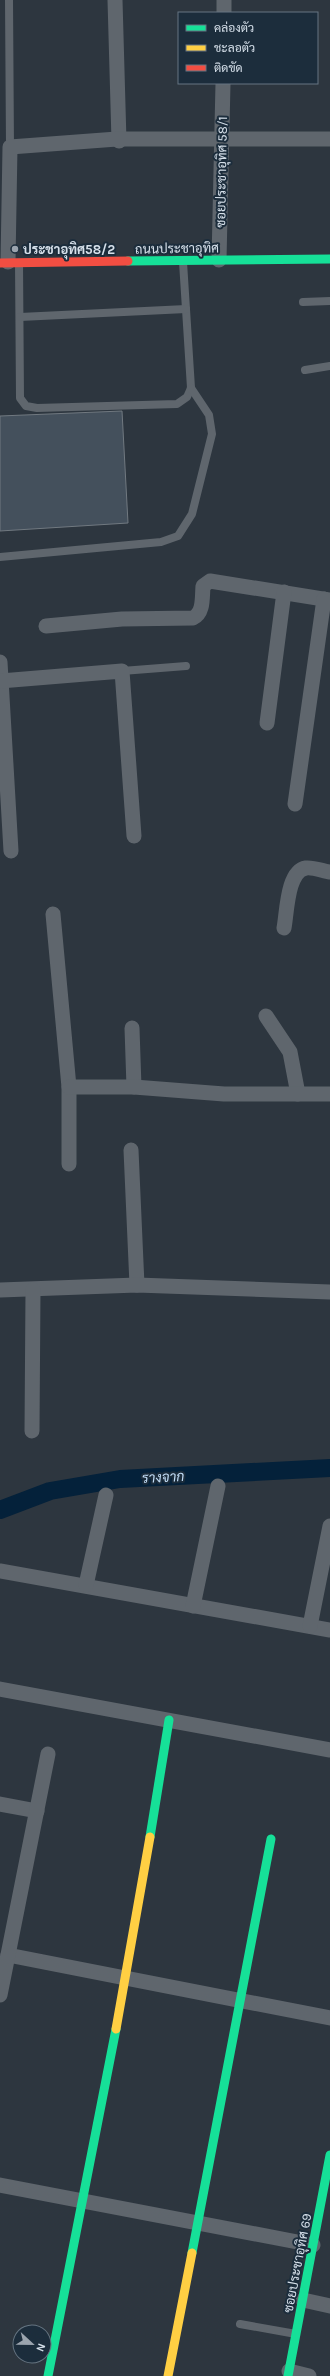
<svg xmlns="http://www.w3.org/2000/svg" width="330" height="2376" font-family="Karla,Sarabun,sans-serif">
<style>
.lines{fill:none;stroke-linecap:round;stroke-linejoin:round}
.canal{stroke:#04213a;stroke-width:18}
.building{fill:#44505c;stroke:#717980}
.lane{stroke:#5f666d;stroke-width:8}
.street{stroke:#5f666d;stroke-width:15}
.fast{stroke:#16e098;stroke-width:9}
.slow{stroke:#ffcf43;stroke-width:9}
.jam{stroke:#f24e42;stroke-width:9}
.poi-dot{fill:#9ba4ae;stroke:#1c2d3c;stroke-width:1.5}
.labels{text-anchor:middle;stroke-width:4;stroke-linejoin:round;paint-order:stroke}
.street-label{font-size:13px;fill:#d6e0ea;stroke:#1c2d3c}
.poi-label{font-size:13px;font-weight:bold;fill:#d6e0ea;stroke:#1c2d3c;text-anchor:start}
.water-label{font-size:14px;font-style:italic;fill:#c0daf3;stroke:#1c2d3c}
</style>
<rect width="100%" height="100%" fill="#2d363f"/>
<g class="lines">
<!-- canal -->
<polyline class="canal" points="0,1510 50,1491 120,1479 330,1468"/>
</g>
<!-- building -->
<polygon class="building" points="122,411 128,523 0,531 0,416"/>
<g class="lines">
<!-- lane -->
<g class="lane">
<polyline points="9,0 10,147"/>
<polyline points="19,263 20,398 26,406 37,408 177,404 187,397 191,388 183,262"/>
<polyline points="303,302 330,301"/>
<polyline points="20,317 186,309"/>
<polyline points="305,370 330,366"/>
<polyline points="0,557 161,542 178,536 192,514 212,434 209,415 191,388"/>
<polyline points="122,671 186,666"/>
<polyline points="240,2324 296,2334"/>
</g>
<!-- street -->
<g class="street">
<polyline points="115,0 119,141"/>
<polyline points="224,13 224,0"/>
<polyline points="219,260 223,83"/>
<polyline points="8,262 10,147 117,139 330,139"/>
<path d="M46 626 122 619 193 618C204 613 202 597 203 586L210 581 330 600"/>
<polyline points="0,662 11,851"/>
<polyline points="0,681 122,671 134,836"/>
<polyline points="267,723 284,592"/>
<polyline points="295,804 324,599"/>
<polyline points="53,914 69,1087 69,1164"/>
<path d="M284 928C287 913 287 871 306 868 313 867 323 871 330 872"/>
<polyline points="266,1016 290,1052 298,1094"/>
<polyline points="132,1028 134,1087"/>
<polyline points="69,1087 134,1087 224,1094 330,1094"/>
<polyline points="131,1150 137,1285"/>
<polyline points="0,1290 137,1285 330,1292"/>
<polyline points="32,1431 33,1290"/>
<polyline points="0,1571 330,1630"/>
<polyline points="86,1585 106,1495"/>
<polyline points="193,1606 218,1486"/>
<polyline points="310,1626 330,1526"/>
<polyline points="0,1689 330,1750"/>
<polyline points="0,1804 37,1811"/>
<polyline points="8,1955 330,2018"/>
<polyline points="0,1995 48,1754"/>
<polyline points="0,2185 313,2245"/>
<polyline points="303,2300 330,2306"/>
<polyline points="289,2371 309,2376"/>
</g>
<!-- fast -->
<g class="fast">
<polyline points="128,261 330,259"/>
<polyline points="150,1837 169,1720"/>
<polyline points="192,2253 271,1839"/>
<polyline points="48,2376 116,2029"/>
<polyline points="288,2376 330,2155"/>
</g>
<!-- slow -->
<g class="slow">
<polyline points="116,2029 150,1837"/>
<polyline points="168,2376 192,2253"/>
</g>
<!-- jam -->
<polyline class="jam" points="0,263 128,261"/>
</g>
<!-- markers -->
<circle class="poi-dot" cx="15" cy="249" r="4"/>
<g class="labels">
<!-- street labels -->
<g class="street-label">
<text transform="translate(221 172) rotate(-89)" y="5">ซอยประชาอุทิศ 58/1</text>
<text transform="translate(177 248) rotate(-1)" y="5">ถนนประชาอุทิศ</text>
<text transform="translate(297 2263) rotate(-79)" y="5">ซอยประชาอุทิศ 69</text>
</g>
<!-- poi labels -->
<g class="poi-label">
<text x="23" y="254">ประชาอุทิศ58/2</text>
</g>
<!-- water labels -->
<g class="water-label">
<text transform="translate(163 1477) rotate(-3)" y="5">รางจาก</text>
</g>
</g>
<!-- legend -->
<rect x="178" y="12" width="140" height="72" fill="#1c2d3c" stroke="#667582"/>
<rect x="186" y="25" width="20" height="6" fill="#16e098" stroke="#667582"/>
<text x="214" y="32" font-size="12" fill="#d6e0ea">คล่องตัว</text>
<rect x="186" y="45" width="20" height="6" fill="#ffcf43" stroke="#667582"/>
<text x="214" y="52" font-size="12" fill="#d6e0ea">ชะลอตัว</text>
<rect x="186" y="65" width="20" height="6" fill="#f24e42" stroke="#667582"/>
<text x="214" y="72" font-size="12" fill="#d6e0ea">ติดขัด</text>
<!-- north arrow -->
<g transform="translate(32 2344) rotate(112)"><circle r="19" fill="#1c2d3c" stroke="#667582"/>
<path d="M0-3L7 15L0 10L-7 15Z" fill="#9ba4ae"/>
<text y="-6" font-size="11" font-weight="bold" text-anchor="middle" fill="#d6e0ea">N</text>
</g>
</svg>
